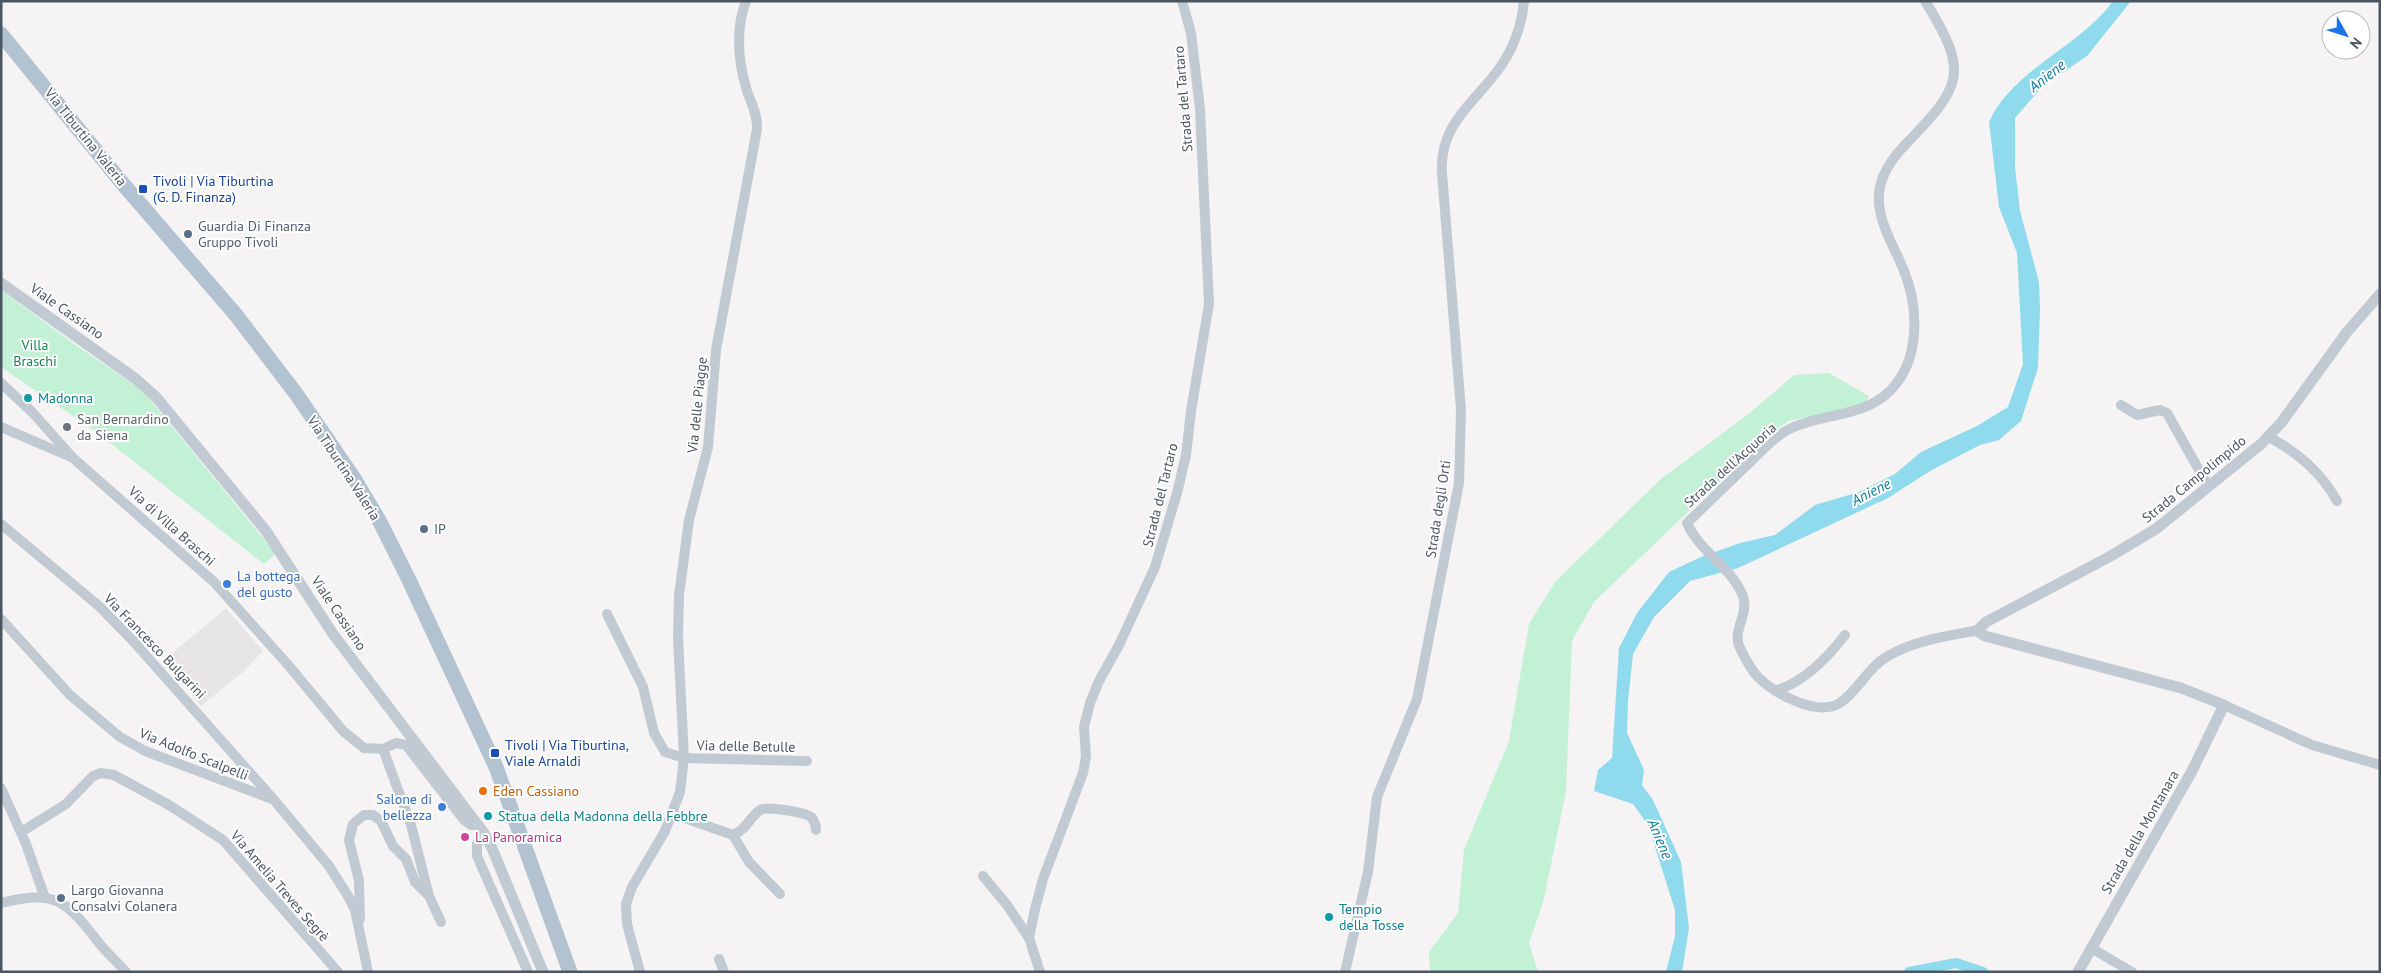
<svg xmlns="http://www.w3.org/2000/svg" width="2381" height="973" font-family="'PT Sans',sans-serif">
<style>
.education{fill:#e6e4e5}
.green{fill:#c3f1d5}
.water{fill:#90daee}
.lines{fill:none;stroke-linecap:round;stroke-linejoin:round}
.canal{stroke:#90daee;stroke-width:10}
.minor{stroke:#c1cad2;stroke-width:10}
.tertiary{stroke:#c1cad2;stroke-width:11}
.primary{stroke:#b3c2d1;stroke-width:15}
.transit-dot{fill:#1a4fb4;stroke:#fff;stroke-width:2}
.service-dot{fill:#5c6f8a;stroke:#fff;stroke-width:2}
.culture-dot{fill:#0f9aa8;stroke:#fff;stroke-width:2}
.worship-dot{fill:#6b7280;stroke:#fff;stroke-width:2}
.shop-dot{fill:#3f7fe0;stroke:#fff;stroke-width:2}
.food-dot{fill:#e8710a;stroke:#fff;stroke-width:2}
.hotel-dot{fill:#d1479c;stroke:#fff;stroke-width:2}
.labels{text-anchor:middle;stroke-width:4;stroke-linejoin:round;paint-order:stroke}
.street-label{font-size:14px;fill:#4a5661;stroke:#fff}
.transit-label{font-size:14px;fill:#164399;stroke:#fff;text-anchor:start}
.service-label{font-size:14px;fill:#4e5e75;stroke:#fff;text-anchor:start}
.park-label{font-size:14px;fill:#17864f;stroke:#fff}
.culture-label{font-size:14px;fill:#0d838f;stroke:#fff;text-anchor:start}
.worship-label{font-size:14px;fill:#5b616d;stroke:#fff;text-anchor:start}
.shop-label{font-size:14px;fill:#366cbe;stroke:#fff;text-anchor:start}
.food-label{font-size:14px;fill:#c56008;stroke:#fff;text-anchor:start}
.hotel-label{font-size:14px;fill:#b23c85;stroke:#fff;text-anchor:start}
.water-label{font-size:15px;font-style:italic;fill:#0c7c9b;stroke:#fff}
</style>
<rect width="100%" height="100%" fill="#f5f3f3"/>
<!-- education -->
<polygon class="education" points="226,608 263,651 243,672 201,706 163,661"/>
<!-- green -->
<g class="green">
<polygon points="1,290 77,346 142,390 276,554 264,564 95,431 1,367"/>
<polygon points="1829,373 1869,396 1864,406 1788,421 1764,439 1594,602 1572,641 1566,791 1544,899 1529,943 1538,972 1430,972 1429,952 1458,913 1464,850 1509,741 1529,624 1555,582 1662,478 1750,413 1794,375"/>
</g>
<!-- water -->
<path class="water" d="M2113 1H2131L2087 56 2043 86 2015 118V167L2020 211 2039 282 2040 308 2038 368 2021 421 1999 440 1980 445 1930 471 1888 498 1738 568 1690 581 1654 617 1633 654 1628 701 1627 733 1644 770 1642 785 1653 800 1681 862 1689 928 1682 972H1666L1675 936V910L1648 825 1633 804 1594 791 1598 770 1612 758 1619 648 1637 613 1669 572 1701 557 1740 543 1775 535 1815 505 1859 492 1895 474 1921 452 1977 426 2008 407 2023 364 2017 253 1999 207 1989 122C2013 69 2080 47 2113 1Z"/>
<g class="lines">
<!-- canal -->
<polyline class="canal" points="1909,972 1956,963 1983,972"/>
<!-- minor -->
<g class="minor">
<path d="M1925 1C1970 73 1962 86 1906 144 1893 157 1881 174 1879 193 1877 222 1894 245 1904 271 1918 305 1920 354 1896 384 1869 420 1820 411 1784 432 1770 441 1759 454 1747 465 1727 484 1707 504 1687 523 1699 551 1730 566 1742 594 1751 613 1731 630 1740 648 1745 658 1750 669 1758 677 1775 694 1817 717 1840 703 1859 690 1868 667 1888 656 1915 640 1948 636 1979 630"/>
<polyline points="1,383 33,413 73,458 214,582 289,666 343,731 364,748 383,749"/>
<polyline points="2121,405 2137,415 2160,410 2167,413 2208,486"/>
<polyline points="1,427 71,457"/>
<path d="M2269 437C2298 453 2321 472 2337 501"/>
<polyline points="1,524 100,607 134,642 275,801 329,866 348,896 355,910 368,972"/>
<polyline points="607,614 643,687 654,733 665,752 684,758 807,761"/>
<polyline points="1,619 70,695 120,737 145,751 272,799"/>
<path d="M1777 690C1804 682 1828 657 1845 635"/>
<polyline points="2224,705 2312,745 2380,765"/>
<polyline points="1,788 26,844 45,898"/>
<polyline points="673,814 733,835"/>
<polyline points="21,832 66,804 93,776 101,773 114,775 169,805 223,840 338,972"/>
<polyline points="484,833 477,844 477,856 528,972"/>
<path d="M733 835C747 830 752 813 762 809 770 807 807 812 812 818 815 822 816 825 816 830"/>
<polyline points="733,835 749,862 780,894"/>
<polyline points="983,876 1007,905 1029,938"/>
<polyline points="429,896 441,922"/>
<path d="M1 903C57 889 66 901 99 943 107 953 117 962 126 972"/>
<polyline points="360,919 359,881 349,840 353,824 364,815 373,815 381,821 393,846 406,859 415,882 429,896 411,825 383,749 396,743 406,745 464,820 471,825 478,825"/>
<polyline points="2091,948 2132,972"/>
<polyline points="719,959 724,972"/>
<path d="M640 972 627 924 626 904 632 887 665 831 680 792 684 758 678 638 679 595 689 520 708 447 716 350 757 129C758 115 751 103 747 91 738 61 735 30 746 1"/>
<polyline points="1040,972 1029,938 1035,909 1043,879 1083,773 1086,756 1084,727 1090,703 1099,681 1119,645 1155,567 1177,493 1186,455 1191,411 1209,304 1200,109 1191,33 1182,1"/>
<path d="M1345 972 1368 872 1377 797 1417 699 1459 483 1461 410 1442 173C1439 123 1475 103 1501 66 1514 47 1522 24 1524 1"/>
</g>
<!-- tertiary -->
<g class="tertiary">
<polyline points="1,283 136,379 156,397 266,531 333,634 484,833 492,848 543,972"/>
<polyline points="2078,972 2192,771 2224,705 2181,688 1985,636 1980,633 1979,629 1986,622 2109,557 2156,529 2261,444 2281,423 2347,332 2380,294"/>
</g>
<!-- primary -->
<polyline class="primary" points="1,34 123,184 236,315 297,395 355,480 380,522 409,580 496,767 570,972"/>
</g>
<!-- markers -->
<g class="transit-dot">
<rect x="138" y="184" width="10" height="10" rx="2.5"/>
<rect x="490" y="748" width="10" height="10" rx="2.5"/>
</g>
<g class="service-dot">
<circle cx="188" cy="234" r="5"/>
<circle cx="424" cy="529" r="5"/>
<circle cx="61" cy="898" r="5"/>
</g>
<g class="culture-dot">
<circle cx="28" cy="398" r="5"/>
<circle cx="488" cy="816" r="5"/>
<circle cx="1329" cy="917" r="5"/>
</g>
<circle class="worship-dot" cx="67" cy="427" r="5"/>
<g class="shop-dot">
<circle cx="227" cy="584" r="5"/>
<circle cx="442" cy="807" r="5"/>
</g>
<circle class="food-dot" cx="483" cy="791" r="5"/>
<circle class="hotel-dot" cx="465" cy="837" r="5"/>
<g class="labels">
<!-- street labels -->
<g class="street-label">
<text transform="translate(1183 99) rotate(-95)" y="5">Strada del Tartaro</text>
<text transform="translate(86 137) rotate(51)" y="5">Via Tiburtina Valeria</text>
<text transform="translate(67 311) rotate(35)" y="5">Viale Cassiano</text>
<text transform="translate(697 405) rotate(-84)" y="5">Via delle Piagge</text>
<text transform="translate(1730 465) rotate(-42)" y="5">Strada dell'Acquoria</text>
<text transform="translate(344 468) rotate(57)" y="5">Via Tiburtina Valeria</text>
<text transform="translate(2194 479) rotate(-39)" y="5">Strada Campolimpido</text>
<text transform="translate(1160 495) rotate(-76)" y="5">Strada del Tartaro</text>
<text transform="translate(1438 509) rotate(-81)" y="5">Strada degli Orti</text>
<text transform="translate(172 526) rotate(42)" y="5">Via di Villa Braschi</text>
<text transform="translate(339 613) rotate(56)" y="5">Viale Cassiano</text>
<text transform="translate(155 646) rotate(46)" y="5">Via Francesco Bulgarini</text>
<text transform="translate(746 746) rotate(1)" y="5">Via delle Betulle</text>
<text transform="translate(194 754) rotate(22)" y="5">Via Adolfo Scalpelli</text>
<text transform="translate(2140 832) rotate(-60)" y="5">Strada della Montanara</text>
<text transform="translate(280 886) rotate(49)" y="5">Via Amelia Treves Segrè</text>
</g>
<!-- transit labels -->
<g class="transit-label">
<text x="153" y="186">Tivoli | Via Tiburtina<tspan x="153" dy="16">(G. D. Finanza)</tspan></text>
<text x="505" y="750">Tivoli | Via Tiburtina,<tspan x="505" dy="16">Viale Arnaldi</tspan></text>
</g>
<!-- service labels -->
<g class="service-label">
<text x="198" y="231">Guardia Di Finanza<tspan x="198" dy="16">Gruppo Tivoli</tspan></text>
<text x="434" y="534">IP</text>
<text x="71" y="895">Largo Giovanna<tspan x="71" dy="16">Consalvi Colanera</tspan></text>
</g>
<!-- park labels -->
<g class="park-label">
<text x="35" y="350">Villa<tspan x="35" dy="16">Braschi</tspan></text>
</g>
<!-- culture labels -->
<g class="culture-label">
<text x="38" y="403">Madonna</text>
<text x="498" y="821">Statua della Madonna della Febbre</text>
<text x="1339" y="914">Tempio<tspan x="1339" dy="16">della Tosse</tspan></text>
</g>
<!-- worship labels -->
<g class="worship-label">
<text x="77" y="424">San Bernardino<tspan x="77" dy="16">da Siena</tspan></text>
</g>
<!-- shop labels -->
<g class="shop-label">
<text x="237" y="581">La bottega<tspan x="237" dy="16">del gusto</tspan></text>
<text x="432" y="804" text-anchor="end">Salone di<tspan x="432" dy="16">bellezza</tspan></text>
</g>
<!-- food labels -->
<g class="food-label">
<text x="493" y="796">Eden Cassiano</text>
</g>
<!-- hotel labels -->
<g class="hotel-label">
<text x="475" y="842">La Panoramica</text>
</g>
<!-- water labels -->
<g class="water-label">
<text transform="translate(2047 76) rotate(-38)" y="5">Aniene</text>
<text transform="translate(1871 492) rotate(-27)" y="5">Aniene</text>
<text transform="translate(1660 839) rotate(67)" y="5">Aniene</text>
</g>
</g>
<!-- border -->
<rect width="2381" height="973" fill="none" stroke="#4a5661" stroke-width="5"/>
<!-- north arrow -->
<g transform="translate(2346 35) rotate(129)"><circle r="24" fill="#ffffff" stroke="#b7bbc0"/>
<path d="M0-4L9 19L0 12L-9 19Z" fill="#1a73e8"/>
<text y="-8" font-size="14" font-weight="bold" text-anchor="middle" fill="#4a5661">N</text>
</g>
</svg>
